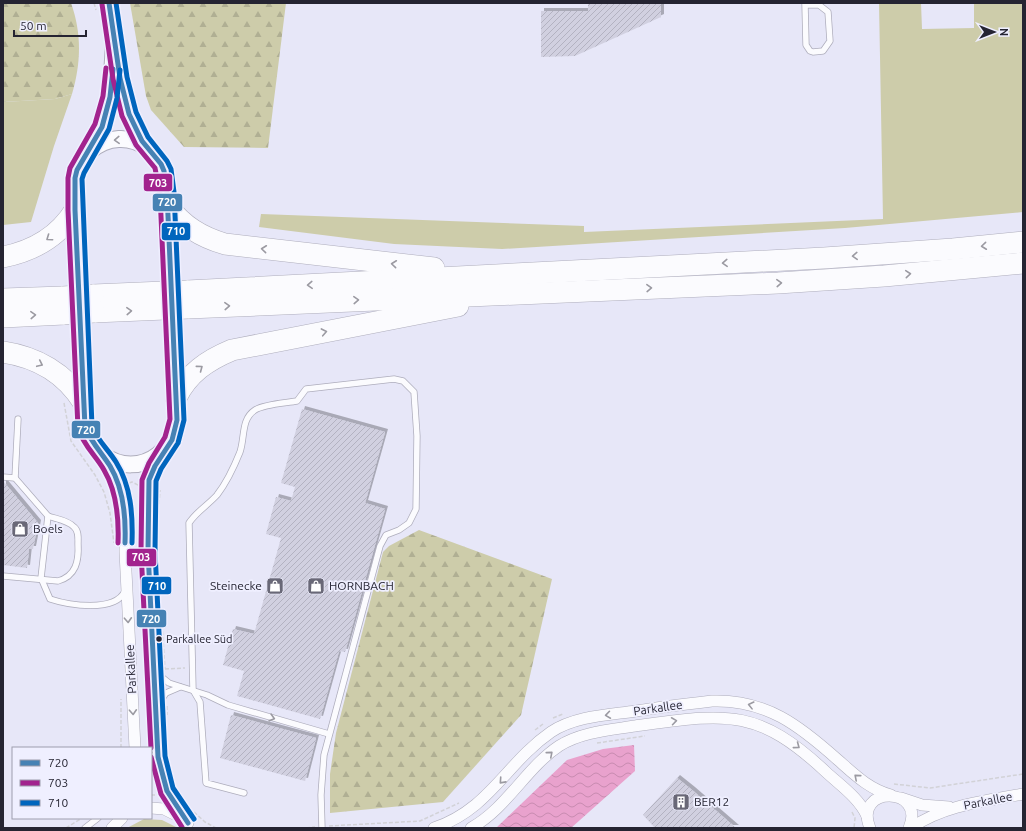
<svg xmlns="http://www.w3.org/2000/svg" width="1026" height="831" font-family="Ubuntu,sans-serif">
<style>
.green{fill:#cdccaa}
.forest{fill:url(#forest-firs)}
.water{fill:url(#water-waves)}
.building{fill:url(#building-hatch);filter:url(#shadow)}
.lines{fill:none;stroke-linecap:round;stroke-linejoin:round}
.lane-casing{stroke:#aeadbc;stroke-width:7}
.street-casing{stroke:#aeadbc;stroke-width:12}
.secondary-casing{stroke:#aeadbc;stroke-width:18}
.highway-casing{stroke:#aeadbc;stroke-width:22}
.path{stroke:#d2d2d7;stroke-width:1.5;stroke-dasharray:4 2;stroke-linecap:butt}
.lane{stroke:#fbfbfe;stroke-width:5.5}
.street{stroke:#fbfbfe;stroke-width:11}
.secondary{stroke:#fbfbfe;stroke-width:16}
.highway{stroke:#fbfbfe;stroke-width:21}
.highway-bridge-casing{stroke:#aeadbc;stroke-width:22;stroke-linecap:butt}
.highway-bridge{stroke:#fbfbfe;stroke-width:21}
.bus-1-casing{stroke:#efefff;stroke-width:8}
.bus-2-casing{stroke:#efefff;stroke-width:8}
.bus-3-casing{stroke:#efefff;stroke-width:8}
.bus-1{stroke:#4682b4;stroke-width:5}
.bus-2{stroke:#a2238e;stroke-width:5}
.bus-3{stroke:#0065bd;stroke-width:5}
.oneway{stroke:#9b9aa2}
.bus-dot{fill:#252432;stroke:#efefff;stroke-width:1.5}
.labels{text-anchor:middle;stroke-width:3.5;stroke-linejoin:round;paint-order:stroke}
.bus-label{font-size:11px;fill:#252432;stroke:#efefff;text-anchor:start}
.poi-label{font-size:12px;fill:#252432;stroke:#efefff;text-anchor:start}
.street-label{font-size:12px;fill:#252432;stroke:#efefff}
.line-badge{stroke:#efefff;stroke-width:1.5}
.badge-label{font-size:11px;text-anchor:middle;font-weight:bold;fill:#fff}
</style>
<defs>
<pattern id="forest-firs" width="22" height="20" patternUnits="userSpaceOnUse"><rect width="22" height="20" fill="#cdccaa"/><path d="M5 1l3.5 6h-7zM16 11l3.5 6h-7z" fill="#b0af93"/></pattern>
<pattern id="water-waves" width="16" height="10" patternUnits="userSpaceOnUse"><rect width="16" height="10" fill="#e9a2cd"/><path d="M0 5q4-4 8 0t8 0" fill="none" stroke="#c88bb0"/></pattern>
<pattern id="building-hatch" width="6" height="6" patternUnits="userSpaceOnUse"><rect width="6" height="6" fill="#d1d0e0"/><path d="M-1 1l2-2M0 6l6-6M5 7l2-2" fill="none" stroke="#b3b2c1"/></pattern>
<filter id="shadow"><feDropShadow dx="3" dy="-3" stdDeviation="0" flood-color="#0004"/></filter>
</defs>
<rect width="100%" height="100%" fill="#e7e7f8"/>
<!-- green -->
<g class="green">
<polygon points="879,3 921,3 922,29 974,28 974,3 1023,3 1023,212 845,228 502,249 394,244 259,227 261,214 584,226 584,232 883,219"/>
<polygon points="72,94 54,146 31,222 3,225 3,102 55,99"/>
<polygon points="144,819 162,820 178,828 127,828"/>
</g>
<!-- forest -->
<g class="forest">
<path d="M3 3H71C82 34 81 63 72 94L55 99 3 102Z"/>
<polygon points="130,3 286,3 268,148 184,147 151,110 146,96"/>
<polygon points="419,530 552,579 521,715 443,802 330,813 330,774 336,733 383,552 389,546"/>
</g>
<!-- water -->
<polygon class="water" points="634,745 635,771 571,828 496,828 567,760 603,749"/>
<!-- building -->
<g class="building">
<polygon points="588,3 661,3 661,17 575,56 541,57 541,11 588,11"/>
<polygon points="302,409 385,432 365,503 385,509 345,652 339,651 320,719 237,696 244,671 223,665 233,629 254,634 281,538 266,534 276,497 291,501 295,487 281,483"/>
<polygon points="3,481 38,523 33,549 29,549 27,568 3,565"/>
<polygon points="231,715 316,738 305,781 220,758"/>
<polygon points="677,778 692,790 736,828 655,828 643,815"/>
</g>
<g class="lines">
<defs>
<g id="lane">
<polyline points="805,3 805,5 806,45 810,51 813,52 823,51 830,41 828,12 819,5 805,5"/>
<path d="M3 477 15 478 48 516 41 578 50 599C68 605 115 613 125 591"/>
<polyline points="15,478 18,419"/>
<path d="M3 576 58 581C76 576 79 561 78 544 78 538 79 531 74 527 68 520 56 519 48 516"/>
<polyline points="156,670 159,675 169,683 207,695 228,705 329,734"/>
<polyline points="157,706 166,693 180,687"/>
<path d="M244 793 206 783 200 702 193 690 189 523C196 512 208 505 217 495 227 482 234 467 240 452 245 437 241 419 255 410 264 404 286 403 297 401L306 389 394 379 403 381 414 392 417 436 416 509 409 523 399 530 386 535 380 546 324 755 321 795 322 828"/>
<polyline points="85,828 98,818"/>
</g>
<g id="street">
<polyline points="163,453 152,473 148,496 148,551 157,742 162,778 167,791 188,823"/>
<polyline points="103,456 117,481 125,518 125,552 135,748"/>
<polyline points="901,798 922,805 949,807"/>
<polyline points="151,808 164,809 182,818"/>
<polyline points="112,828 122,818"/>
<path d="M434 828C490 809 506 763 551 732 575 716 608 715 636 711 661 707 686 704 712 701 766 699 800 726 838 760 855 775 869 789 891 795"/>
<path d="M471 828C507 808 526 768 559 746 581 732 610 730 635 726 725 714 756 706 826 772 840 785 859 798 867 816"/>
<path d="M870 828C852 785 927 786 909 828"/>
<path d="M911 828C944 805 985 801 1023 794"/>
</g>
<g id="secondary">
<path d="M109 3 120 78 129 114 142 141 161 164 164 171 167 193 176 426C163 477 99 477 85 427L75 210C75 195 72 178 79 164 86 151 97 140 103 125 112 100 112 71 114 44"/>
<path d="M90 151C107 136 130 135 148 148"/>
</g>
<g id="highway">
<path d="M167 205C183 226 201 237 225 244L434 268"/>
<path d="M3 257C33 251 59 236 75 210"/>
<polyline points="187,291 824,258 953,249 1023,242"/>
<polyline points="93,295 164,292"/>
<polyline points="3,299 63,297"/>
<polyline points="188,308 778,283 884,276 1023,263"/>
<polyline points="94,312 165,309"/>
<polyline points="3,317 64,314"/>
<path d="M3 352C36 357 65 373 83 402"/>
<path d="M176 398C188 373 208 360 232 350L458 306"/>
</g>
</defs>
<!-- lane casing -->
<use href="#lane" class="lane-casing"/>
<!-- street casing -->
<use href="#street" class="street-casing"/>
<!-- secondary casing -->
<use href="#secondary" class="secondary-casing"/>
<!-- highway casing -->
<use href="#highway" class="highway-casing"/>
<!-- path -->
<g class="path">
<polyline points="94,3 96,10"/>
<polyline points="64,403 71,441 95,475 104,492 110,513 114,543"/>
<polyline points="129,483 132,482 140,486"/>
<polyline points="159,504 160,490"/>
<polyline points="162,625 165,669"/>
<polyline points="165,669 185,668"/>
<polyline points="167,706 167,715"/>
<polyline points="553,718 563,714"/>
<polyline points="535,730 543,724"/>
<polyline points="597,743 645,736"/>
<polyline points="121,748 121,699"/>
<polyline points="894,784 930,788 1023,774"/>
<polyline points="151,795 157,795"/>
<polyline points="194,812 205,822 216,828"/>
<polyline points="852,812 855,818 854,828"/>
<polyline points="329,826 420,821 459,803"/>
<polyline points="66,828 82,818"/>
<polyline points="306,828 315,827"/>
</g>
<!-- lane -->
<use href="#lane" class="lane"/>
<!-- street -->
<use href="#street" class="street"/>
<!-- secondary -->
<use href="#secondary" class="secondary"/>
<!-- highway -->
<use href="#highway" class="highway"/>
<defs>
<g id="highway-bridge">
<polyline points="164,292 187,291"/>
<polyline points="63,297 93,295"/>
<polyline points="165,309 188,308"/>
<polyline points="64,314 94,312"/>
</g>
</defs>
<!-- highway-bridge casing -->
<use href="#highway-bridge" class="highway-bridge-casing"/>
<!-- highway-bridge -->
<use href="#highway-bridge" class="highway-bridge"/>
<defs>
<g id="bus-1">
<polyline points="109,3 120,78 129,114 142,141 161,164 164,171 167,193 177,420 172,440 155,466 149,480 148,551 158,757 167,791 188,823"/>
<path d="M113 69 110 97 102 127 77 170 75 178V210L85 427C91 442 101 452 110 466 124 489 126 517 125 543"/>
</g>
<g id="bus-2">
<polyline points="102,4 113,79 122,116 136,145 155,168 160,194 170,419 165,437 149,463 142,480 141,551 151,748"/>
<path d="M106 68 103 96 95 124 70 168 68 178V210L78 428C83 445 96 456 104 470 117 492 119 518 118 543"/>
<polyline points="151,757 161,794 182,827"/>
</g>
<g id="bus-3">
<polyline points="116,3 127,77 136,112 148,137 167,161 171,169 174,192 184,420 178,443 161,469 156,481 155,551 165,756 173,788 194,819"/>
<path d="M120 70 117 98 109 129 84 173 82 179 92 426C97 440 108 449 116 462 131 486 133 515 132 543"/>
</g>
</defs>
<!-- bus-1 casing -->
<use href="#bus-1" class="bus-1-casing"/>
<!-- bus-2 casing -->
<use href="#bus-2" class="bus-2-casing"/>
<!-- bus-3 casing -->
<use href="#bus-3" class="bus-3-casing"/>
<!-- bus-1 -->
<use href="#bus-1" class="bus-1"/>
<!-- bus-2 -->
<use href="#bus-2" class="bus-2"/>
<!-- bus-3 -->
<use href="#bus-3" class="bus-3"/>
</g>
<!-- one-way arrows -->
<defs><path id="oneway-chevron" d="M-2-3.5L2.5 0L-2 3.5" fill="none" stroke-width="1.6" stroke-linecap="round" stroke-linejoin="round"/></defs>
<g class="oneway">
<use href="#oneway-chevron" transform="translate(117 140) rotate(177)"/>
<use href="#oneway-chevron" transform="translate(49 238) rotate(145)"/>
<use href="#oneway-chevron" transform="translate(984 246) rotate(174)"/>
<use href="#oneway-chevron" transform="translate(264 249) rotate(-174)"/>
<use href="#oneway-chevron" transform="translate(855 256) rotate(177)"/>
<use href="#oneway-chevron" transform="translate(725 263) rotate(177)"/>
<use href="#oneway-chevron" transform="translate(394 264) rotate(-174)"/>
<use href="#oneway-chevron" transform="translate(908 274) rotate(-5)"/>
<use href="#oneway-chevron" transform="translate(779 283) rotate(-3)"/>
<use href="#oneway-chevron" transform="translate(310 285) rotate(177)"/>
<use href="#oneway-chevron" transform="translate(649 288) rotate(-2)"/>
<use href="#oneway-chevron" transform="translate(356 300) rotate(-3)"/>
<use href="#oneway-chevron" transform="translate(227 306) rotate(-3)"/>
<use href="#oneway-chevron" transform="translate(129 311) rotate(-3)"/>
<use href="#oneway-chevron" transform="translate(33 315) rotate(-3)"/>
<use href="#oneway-chevron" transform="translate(324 332) rotate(-11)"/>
<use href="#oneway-chevron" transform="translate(40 364) rotate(25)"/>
<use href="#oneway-chevron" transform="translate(200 368) rotate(-37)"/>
<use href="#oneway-chevron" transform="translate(128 620) rotate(87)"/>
<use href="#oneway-chevron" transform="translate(751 705) rotate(-166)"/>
<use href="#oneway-chevron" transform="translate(133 712) rotate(87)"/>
<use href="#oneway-chevron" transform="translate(608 715) rotate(172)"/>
<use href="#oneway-chevron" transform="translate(272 718) rotate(16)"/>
<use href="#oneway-chevron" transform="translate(674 721) rotate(-8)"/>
<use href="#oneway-chevron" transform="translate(797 746) rotate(37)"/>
<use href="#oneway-chevron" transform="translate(550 754) rotate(-41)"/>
<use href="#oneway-chevron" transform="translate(857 777) rotate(-139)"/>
<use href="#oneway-chevron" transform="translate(502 781) rotate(132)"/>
</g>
<!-- icons -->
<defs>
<symbol id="shop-square" viewBox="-11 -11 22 22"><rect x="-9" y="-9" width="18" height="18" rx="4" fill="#696877" stroke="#efefff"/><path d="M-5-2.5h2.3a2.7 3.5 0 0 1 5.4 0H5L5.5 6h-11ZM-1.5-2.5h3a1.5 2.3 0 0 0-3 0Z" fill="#fff"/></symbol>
<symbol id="building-square" viewBox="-11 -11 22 22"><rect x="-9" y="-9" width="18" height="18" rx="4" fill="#696877" stroke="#efefff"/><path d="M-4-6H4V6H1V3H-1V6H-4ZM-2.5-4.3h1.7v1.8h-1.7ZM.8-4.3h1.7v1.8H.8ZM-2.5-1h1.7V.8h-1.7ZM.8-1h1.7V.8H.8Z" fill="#fff"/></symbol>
</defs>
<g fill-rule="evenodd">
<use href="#shop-square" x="10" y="519" width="20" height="20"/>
<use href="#shop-square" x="265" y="576" width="20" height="20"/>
<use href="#shop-square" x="306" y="576" width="20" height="20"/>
<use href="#building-square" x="671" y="792" width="20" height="20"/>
</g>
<!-- markers -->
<circle class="bus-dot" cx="159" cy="639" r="3.5"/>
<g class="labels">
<!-- bus labels -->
<g class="bus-label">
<text x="166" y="643">Parkallee Süd</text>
</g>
<!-- poi labels -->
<g class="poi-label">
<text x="33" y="533">Boels</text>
<text x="262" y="590" text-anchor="end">Steinecke</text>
<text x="329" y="590">HORNBACH</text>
<text x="694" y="806">BER12</text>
</g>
<!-- street labels -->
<g class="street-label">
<text transform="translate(131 669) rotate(-93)" y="4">Parkallee</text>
<text transform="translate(658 708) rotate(-8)" y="4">Parkallee</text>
<text transform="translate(988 801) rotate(-11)" y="4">Parkallee</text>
</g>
</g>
<g class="line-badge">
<rect x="143" y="173" width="30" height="19" rx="4" fill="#a2238e"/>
<rect x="152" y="193" width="31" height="19" rx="4" fill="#4682b4"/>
<rect x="161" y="222" width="30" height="19" rx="4" fill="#0065bd"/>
<rect x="71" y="420" width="30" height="19" rx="4" fill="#4682b4"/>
<rect x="126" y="548" width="31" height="19" rx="4" fill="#a2238e"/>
<rect x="141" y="576" width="31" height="19" rx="4" fill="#0065bd"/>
<rect x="136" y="609" width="31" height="19" rx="4" fill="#4682b4"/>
</g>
<g class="badge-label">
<text x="158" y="187">703</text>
<text x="167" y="206">720</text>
<text x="176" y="235">710</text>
<text x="86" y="434">720</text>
<text x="141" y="561">703</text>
<text x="157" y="590">710</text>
<text x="151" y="623">720</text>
</g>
<!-- border -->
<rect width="1026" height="831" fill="none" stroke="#252432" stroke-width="8"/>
<!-- legend -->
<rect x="12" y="747" width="140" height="72" fill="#efefff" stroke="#9e9ead"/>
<rect x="20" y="760" width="20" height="6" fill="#4682b4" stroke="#9e9ead"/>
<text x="48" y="767" font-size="12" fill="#252432">720</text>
<rect x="20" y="780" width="20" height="6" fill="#a2238e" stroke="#9e9ead"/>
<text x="48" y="787" font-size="12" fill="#252432">703</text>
<rect x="20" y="800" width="20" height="6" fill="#0065bd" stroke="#9e9ead"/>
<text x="48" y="807" font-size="12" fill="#252432">710</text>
<!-- north arrow -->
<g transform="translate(994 32) rotate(90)" stroke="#efefff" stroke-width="3" paint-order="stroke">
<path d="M0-3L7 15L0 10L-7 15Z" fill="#252432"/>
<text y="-6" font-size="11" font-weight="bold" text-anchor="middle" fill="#252432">N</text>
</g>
<!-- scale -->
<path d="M14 30v6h72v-6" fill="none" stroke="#252432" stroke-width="2"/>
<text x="20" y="30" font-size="12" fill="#252432" stroke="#efefff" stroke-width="3" paint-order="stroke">50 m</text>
</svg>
